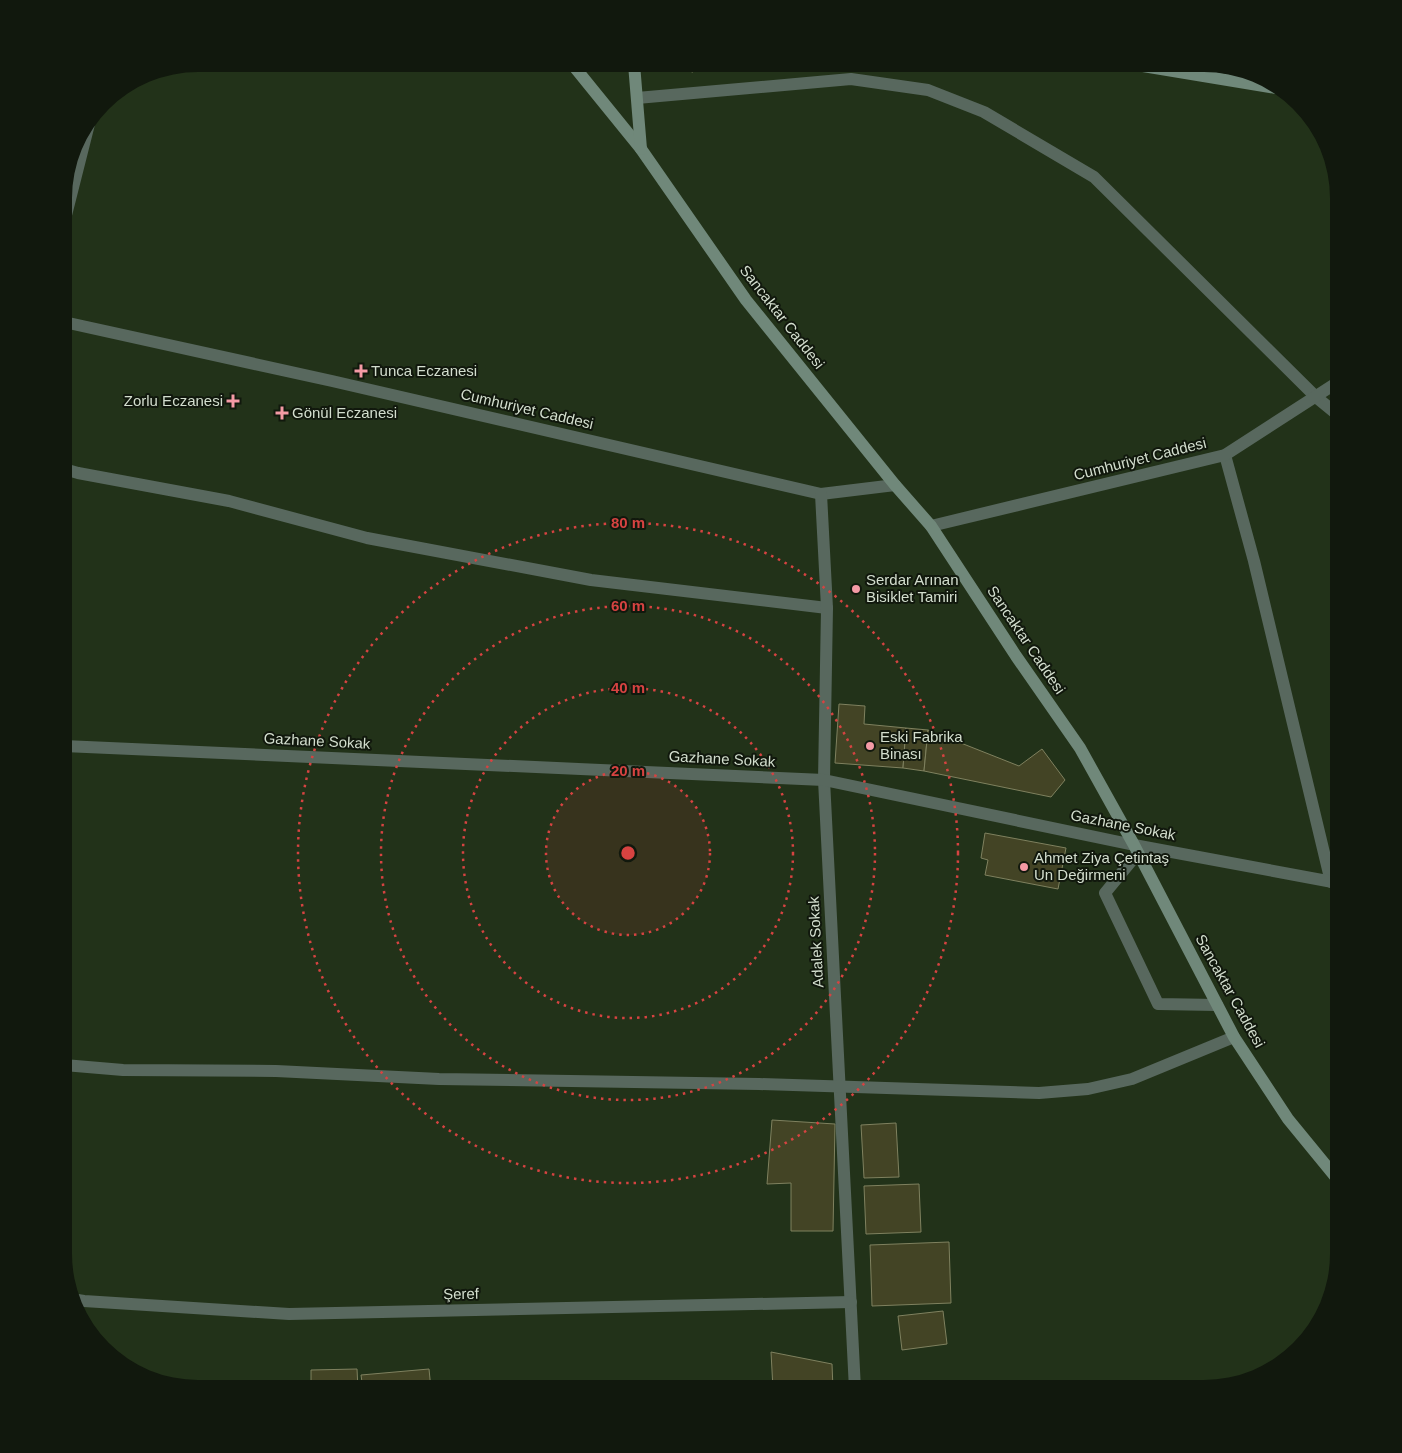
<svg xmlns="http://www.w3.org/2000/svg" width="1402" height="1453" font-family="Helvetica,sans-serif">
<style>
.building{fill:#434425;stroke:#7f815f}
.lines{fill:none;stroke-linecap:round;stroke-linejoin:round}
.service{stroke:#58685e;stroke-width:12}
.minor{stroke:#58685e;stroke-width:12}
.secondary{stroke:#70887a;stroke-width:12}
.ring{fill:none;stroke:#d64341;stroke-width:2.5;stroke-dasharray:2.5 5}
.poi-dot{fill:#f49aa5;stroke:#11180d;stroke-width:2}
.labels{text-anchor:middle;stroke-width:4;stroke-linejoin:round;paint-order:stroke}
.street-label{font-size:15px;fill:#d3dece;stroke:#11180d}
.poi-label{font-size:15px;fill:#d3dece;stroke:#11180d;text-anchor:start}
.centre{fill:#d64341;stroke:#11180d;stroke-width:2.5}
.ring-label{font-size:15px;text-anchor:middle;font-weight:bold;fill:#d64341;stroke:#11180d;stroke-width:4;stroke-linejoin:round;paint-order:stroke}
</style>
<rect width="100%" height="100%" fill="#223219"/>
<!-- building -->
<g class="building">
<polygon points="656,64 695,64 693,72"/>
<polygon points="839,704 865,706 864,724 906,728 903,768 835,763"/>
<polygon points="906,728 928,730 924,771 903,768"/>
<polygon points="928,730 1019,766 1042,749 1065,780 1051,797 924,771"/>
<polygon points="985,833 1066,848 1058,889 985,875 988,860 981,858"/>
<polygon points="772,1120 835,1124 833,1231 791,1231 791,1183 767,1184"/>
<polygon points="896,1123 899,1177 864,1178 861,1125"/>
<polygon points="919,1184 921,1232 866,1234 864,1186"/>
<polygon points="949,1242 951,1303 872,1306 870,1245"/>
<polygon points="943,1311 947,1344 902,1350 898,1316"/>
<polygon points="771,1352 832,1364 833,1389 773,1389"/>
<polygon points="357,1369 358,1389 311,1389 311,1370"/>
<polygon points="429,1369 431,1389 363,1389 361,1375"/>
</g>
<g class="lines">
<!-- service -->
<polyline class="service" points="1138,853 1105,893 1158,1004 1217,1005"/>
<!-- minor -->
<g class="minor">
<polyline points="637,98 851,79 928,90 984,112 1094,177 1316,397 1338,415"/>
<polyline points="64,223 89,124"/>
<polyline points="64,322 332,381 821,494 895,485"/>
<polyline points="1225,455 1254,561 1331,882"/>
<polyline points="64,469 78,473 229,501 367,538 591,580 827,608"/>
<polyline points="821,494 827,608 824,780 855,1389"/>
<polyline points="931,526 1225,455 1338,382"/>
<polyline points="64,746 824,780 1134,845 1338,883"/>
<polyline points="64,1065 123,1070 276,1071 439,1079 759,1084 1039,1093 1088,1089 1132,1079 1234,1037"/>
<polyline points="71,1299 84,1301 289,1314 851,1302"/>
</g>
<!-- secondary -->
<g class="secondary">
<polyline points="572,64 641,149 746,300 895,485 931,526 1016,656 1080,748 1134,845 1234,1037 1288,1119 1338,1180"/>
<polyline points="634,64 641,149"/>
<polyline points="1131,64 1276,88"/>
</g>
</g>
<!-- distance rings -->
<circle cx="628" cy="853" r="82" fill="#d64341" fill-opacity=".12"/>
<g class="ring">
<circle cx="628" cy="853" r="82"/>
<circle cx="628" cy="853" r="165"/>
<circle cx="628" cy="853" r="247"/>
<circle cx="628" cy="853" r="330"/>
</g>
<!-- markers -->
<g class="poi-dot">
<path d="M358.5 363.5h5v5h5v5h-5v5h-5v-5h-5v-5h5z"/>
<path d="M230.5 393.5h5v5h5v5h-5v5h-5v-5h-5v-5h5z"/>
<path d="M279.5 405.5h5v5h5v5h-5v5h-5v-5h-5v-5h5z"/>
<circle cx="856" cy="589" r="5"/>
<circle cx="870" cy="746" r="5"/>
<circle cx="1024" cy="867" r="5"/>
</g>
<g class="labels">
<!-- street labels -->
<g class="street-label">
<text transform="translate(782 317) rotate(52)" y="5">Sancaktar Caddesi</text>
<text transform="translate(527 409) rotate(13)" y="5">Cumhuriyet Caddesi</text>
<text transform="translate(1140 459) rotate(-14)" y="5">Cumhuriyet Caddesi</text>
<text transform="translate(1026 640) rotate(56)" y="5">Sancaktar Caddesi</text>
<text transform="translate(317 741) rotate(3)" y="5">Gazhane Sokak</text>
<text transform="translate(722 759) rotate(3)" y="5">Gazhane Sokak</text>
<text transform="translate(1123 825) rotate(11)" y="5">Gazhane Sokak</text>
<text transform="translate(816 942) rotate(-93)" y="5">Adalek Sokak</text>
<text transform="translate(1230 991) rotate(61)" y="5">Sancaktar Caddesi</text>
<text transform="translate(461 1294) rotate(-1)" y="5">Şeref</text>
</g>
<!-- poi labels -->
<g class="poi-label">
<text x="371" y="376">Tunca Eczanesi</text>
<text x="223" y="406" text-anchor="end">Zorlu Eczanesi</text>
<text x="292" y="418">Gönül Eczanesi</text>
<text x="866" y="585">Serdar Arınan<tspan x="866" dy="17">Bisiklet Tamiri</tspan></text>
<text x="880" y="742">Eski Fabrika<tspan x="880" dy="17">Binası</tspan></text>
<text x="1034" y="863">Ahmet Ziya Çetintaş<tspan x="1034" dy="17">Un Değirmeni</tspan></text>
</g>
</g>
<!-- crop -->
<path d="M0 0H1402V1453H0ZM198 72H1204A126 126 0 0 1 1330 198V1254A126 126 0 0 1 1204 1380H198A126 126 0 0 1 72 1254V198A126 126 0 0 1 198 72Z" fill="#11180d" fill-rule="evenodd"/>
<circle cx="628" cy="853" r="8" class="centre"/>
<g class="ring-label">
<text x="628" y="528">80 m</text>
<text x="628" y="611">60 m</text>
<text x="628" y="693">40 m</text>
<text x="628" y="776">20 m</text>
</g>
</svg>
